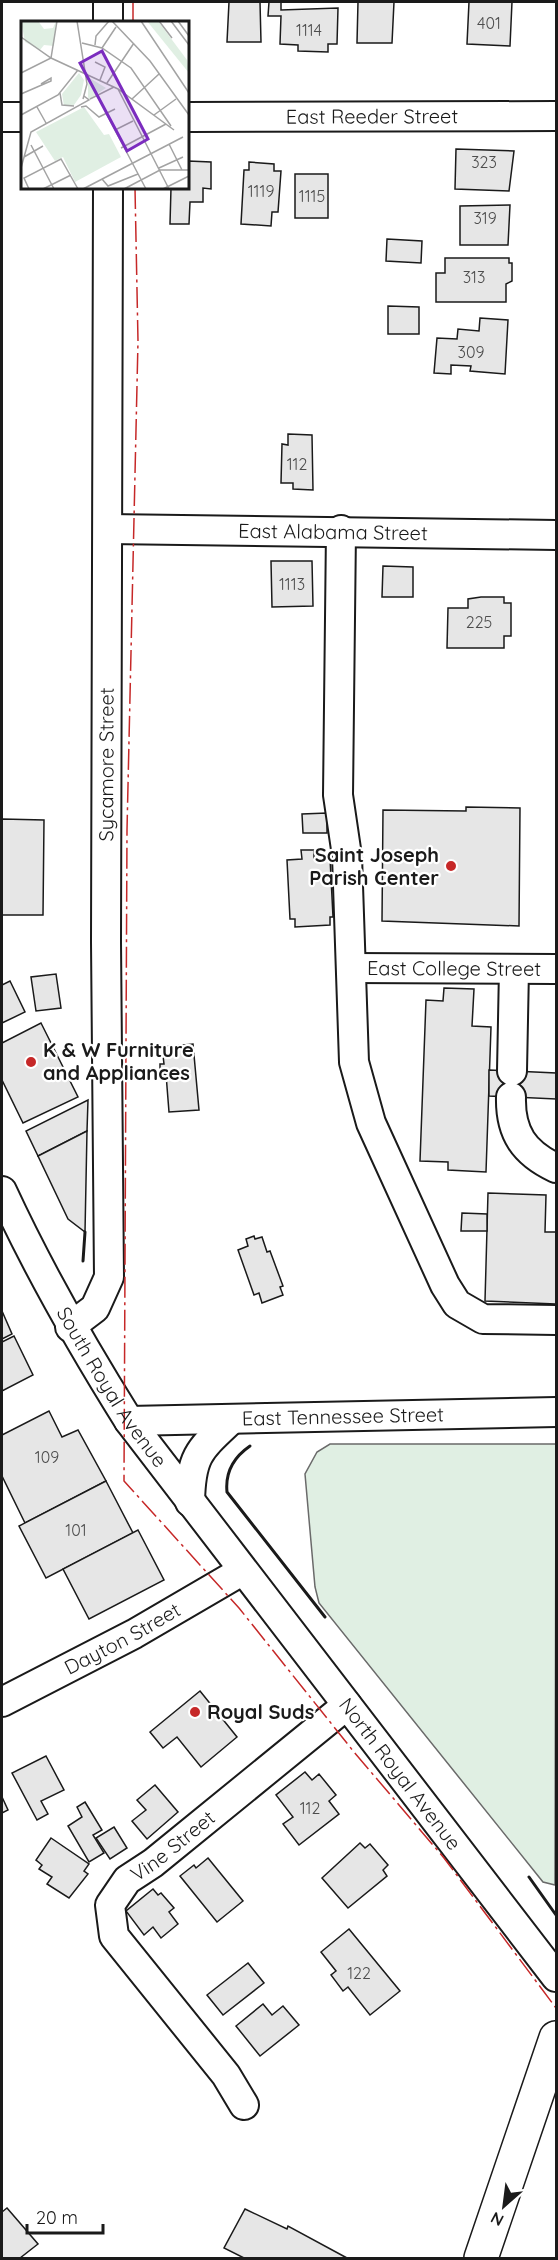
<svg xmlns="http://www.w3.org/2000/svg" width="558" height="2260" font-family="Quicksand,sans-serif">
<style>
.green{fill:#e0efe3;stroke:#6a6a6a;stroke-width:1.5}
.building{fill:#e6e6e6;stroke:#1a1a1a;stroke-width:1.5}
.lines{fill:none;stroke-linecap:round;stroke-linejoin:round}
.minor-casing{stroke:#1a1a1a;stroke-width:32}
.highway-casing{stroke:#1a1a1a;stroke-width:36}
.minor{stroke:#fff;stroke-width:28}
.highway{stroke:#fff;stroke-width:33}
.wall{stroke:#1a1a1a;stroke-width:3}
.power{stroke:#c62828;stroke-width:1.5;stroke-dasharray:21 4.5 3 4.5;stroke-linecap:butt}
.poi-dot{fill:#c62828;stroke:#fff;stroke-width:2}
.labels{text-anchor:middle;stroke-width:4.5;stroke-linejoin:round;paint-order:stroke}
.number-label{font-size:16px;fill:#4d4d4d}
.street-label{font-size:20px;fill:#1a1a1a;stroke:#fff}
.poi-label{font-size:20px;font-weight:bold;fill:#1a1a1a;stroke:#fff;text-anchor:start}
.inset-road{fill:none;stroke:#a3a3a3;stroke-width:1.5}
.view{fill:#7b2cbf;fill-opacity:0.15;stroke:#7b2cbf;stroke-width:3}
.inset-edge{fill:none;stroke:#1a1a1a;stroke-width:3}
</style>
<rect width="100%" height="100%" fill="#fff"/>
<!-- green -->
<polygon class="green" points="330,1444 556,1444 555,1885 543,1882 319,1603 315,1587 305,1474 317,1452"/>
<!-- building -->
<g class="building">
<polygon points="229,2 260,2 261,42 227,42"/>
<polygon points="269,2 281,2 281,10 338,8 337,44 328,44 328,52 298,51 298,45 280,44 281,16 268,16"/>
<polygon points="358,2 394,2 392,43 357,43"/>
<polygon points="469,2 512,2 510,46 467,44"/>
<polygon points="456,149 514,151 509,191 455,189"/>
<polygon points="188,161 211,162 211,189 203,188 203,202 190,202 189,224 170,224 171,188 188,188"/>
<polygon points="249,162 274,164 274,171 281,171 278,212 272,212 271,226 241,224 244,170 249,170"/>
<rect x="295" y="174" width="33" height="44"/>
<polygon points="510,205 508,245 460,245 460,206"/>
<polygon points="387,239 422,241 421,263 386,261"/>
<polygon points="445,258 509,258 509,263 512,263 512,281 506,284 506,302 436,302 436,273 445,273"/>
<polygon points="388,306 419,307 419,334 388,334"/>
<polygon points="480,318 508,320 505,374 470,371 471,366 451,365 451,374 434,373 437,338 457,339 458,329 479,331"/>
<polygon points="288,434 312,435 313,490 293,489 293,483 281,483 282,444 288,445"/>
<polygon points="271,561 312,561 313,606 272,607"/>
<polygon points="383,566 413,567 413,597 382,597"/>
<polygon points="481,597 504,597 504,603 511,603 511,636 504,636 504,648 447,648 448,608 468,608 468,599"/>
<polygon points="466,807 520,808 519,926 382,921 383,810 466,811"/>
<polygon points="327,813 327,833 303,833 302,814"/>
<polygon points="2,819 44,820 43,915 2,915"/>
<polygon points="301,850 314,850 314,858 330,858 333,917 330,917 330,925 295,927 295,919 290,919 287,860 302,859"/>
<polygon points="56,974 61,1008 36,1011 31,977"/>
<polygon points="10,981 25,1012 2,1023 2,985"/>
<polygon points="444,988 474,989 472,1026 491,1027 486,1172 448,1170 448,1162 420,1161 426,1000 443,1001"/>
<polygon points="41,1023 78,1097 23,1123 2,1080 2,1043"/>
<polygon points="193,1044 199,1110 169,1112 166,1074 160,1075 160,1064 164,1064 162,1047"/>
<polygon points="489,1070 556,1073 556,1099 489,1096"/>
<polygon points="88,1100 87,1131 38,1156 26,1131"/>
<polygon points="87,1131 85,1232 68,1219 38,1156"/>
<polygon points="488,1193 546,1195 545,1232 556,1232 556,1304 485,1301"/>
<polygon points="462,1213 487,1214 487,1231 461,1231"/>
<polygon points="254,1236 255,1239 262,1237 267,1252 270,1251 283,1286 280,1287 283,1295 262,1303 259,1293 254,1295 238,1250 248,1246 246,1239"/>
<polygon points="2,1311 12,1334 2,1339"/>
<polygon points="14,1336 33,1375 2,1391 2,1342"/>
<polygon points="49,1411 62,1437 78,1430 106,1481 25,1523 2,1476 2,1435"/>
<polygon points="106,1481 133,1533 46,1578 19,1526"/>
<polygon points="138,1530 164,1580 89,1619 63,1569"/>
<polygon points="200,1691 237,1737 201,1767 177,1737 163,1748 150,1732"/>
<polygon points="46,1756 64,1790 41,1801 48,1814 37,1820 12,1773"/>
<polygon points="305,1772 312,1780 319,1774 336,1795 329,1801 339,1814 299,1845 283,1824 293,1817 276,1795"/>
<polygon points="155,1785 178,1812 147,1839 132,1821 146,1810 137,1800"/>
<polygon points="2,1797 8,1810 2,1813"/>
<polygon points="85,1802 102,1830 93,1835 104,1853 89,1862 68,1826 82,1817 77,1807"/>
<polygon points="114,1827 127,1848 110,1859 96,1838"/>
<polygon points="51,1838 89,1864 84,1871 88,1874 69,1898 47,1884 52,1877 39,1869 42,1865 36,1860"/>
<polygon points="360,1843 365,1848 370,1844 388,1865 383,1870 387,1876 348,1908 322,1878"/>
<polygon points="208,1858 243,1901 217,1922 180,1876 194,1865 196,1868"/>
<polygon points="153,1889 158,1895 161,1893 174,1908 169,1912 178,1924 161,1938 153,1927 144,1935 126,1911"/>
<polygon points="349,1929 400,1991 370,2015 348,1987 343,1991 331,1975 336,1971 321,1952"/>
<polygon points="248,1963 264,1983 223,2015 207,1995"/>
<polygon points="263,2004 272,2015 283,2006 299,2025 260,2056 236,2026"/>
<polygon points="7,2208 38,2244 20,2258 2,2258 2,2212"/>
<polygon points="245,2209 287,2229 288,2226 347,2258 244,2258 224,2248"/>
</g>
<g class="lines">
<defs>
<g id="minor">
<polyline points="108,2 108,22"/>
<polyline points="2,117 22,117"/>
<path id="s1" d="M188 117 556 116"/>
<path id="s2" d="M108 529 556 535"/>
<polyline points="341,530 338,795 347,856 354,1062 371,1123 445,1285 457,1304 483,1319 556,1320"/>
<path id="s3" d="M352 968 556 969"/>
<polyline points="512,1071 514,969"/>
<path d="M511 1097C510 1133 524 1153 556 1168"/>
<path id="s4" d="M2 1191C39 1271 82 1346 129 1421L556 1977"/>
<path id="s5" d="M70 1327 95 1308 109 1277 106 942 108 188"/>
<path id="s6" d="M129 1421 556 1412"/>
<path d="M190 1502C191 1455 199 1450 232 1419"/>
<path id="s7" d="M2 1702 134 1634 242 1571"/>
<path id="s8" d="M244 2105 226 2075 114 1936 110 1905 127 1880 153 1863 347 1705"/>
</g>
<polyline id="highway" points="481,2258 556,2038"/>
</defs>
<!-- minor casing -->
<use href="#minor" class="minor-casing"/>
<!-- highway casing -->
<use href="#highway" class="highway-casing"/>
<!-- minor -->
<use href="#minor" class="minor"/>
<!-- highway -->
<use href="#highway" class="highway"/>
<!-- wall -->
<g class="wall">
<polyline points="83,1261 85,1232"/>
<path d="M250 1446C234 1457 225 1472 227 1492L325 1617"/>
<polyline points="529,1877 556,1915"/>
</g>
<!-- power -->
<g class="power">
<polyline points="133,2 133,22"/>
<polyline points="135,188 138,341 127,830 124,1481 239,1608 354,1752 444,1858 556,2008"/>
</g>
</g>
<!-- markers -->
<g class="poi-dot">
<circle cx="451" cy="866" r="6"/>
<circle cx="31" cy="1062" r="6"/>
<circle cx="195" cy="1712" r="6"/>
</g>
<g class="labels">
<!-- number labels -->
<g class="number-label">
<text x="489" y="29">401</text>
<text x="309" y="36">1114</text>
<text x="484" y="168">323</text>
<text x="261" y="197">1119</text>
<text x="312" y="202">1115</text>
<text x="485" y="224">319</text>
<text x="474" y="283">313</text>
<text x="471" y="358">309</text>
<text x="297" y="470">112</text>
<text x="292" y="590">1113</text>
<text x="479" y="628">225</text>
<text x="47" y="1463">109</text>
<text x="76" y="1536">101</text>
<text x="310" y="1814">112</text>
<text x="359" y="1979">122</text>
</g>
<!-- street labels -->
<g class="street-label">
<text dy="7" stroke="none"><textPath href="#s1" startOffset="184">East Reeder Street</textPath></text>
<text dy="7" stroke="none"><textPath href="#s2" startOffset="225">East Alabama Street</textPath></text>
<text dy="7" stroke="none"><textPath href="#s5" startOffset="578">Sycamore Street</textPath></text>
<text dy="7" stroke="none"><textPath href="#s3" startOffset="102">East College Street</textPath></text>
<text dy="7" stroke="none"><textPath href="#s4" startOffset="225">South Royal Avenue</textPath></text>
<text dy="7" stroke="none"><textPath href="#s6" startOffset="214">East Tennessee Street</textPath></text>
<text dy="7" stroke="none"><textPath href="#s7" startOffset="136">Dayton Street</textPath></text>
<text dy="7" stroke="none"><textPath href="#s4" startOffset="708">North Royal Avenue</textPath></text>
<text dy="7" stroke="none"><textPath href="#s8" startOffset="332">Vine Street</textPath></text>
</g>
<!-- poi labels -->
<g class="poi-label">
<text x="439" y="862" text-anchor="end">Saint Joseph<tspan x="439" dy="23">Parish Center</tspan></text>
<text x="43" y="1057">K &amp; W Furniture<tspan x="43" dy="23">and Appliances</tspan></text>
<text x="207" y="1719">Royal Suds</text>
</g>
</g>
<!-- overview -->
<g transform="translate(21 21)">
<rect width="168" height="168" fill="#fff"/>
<path d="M0 0H17L23 8 32 7 35 0 33 25 23 24 19 29 4 21ZM126 0H137L166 39 168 52ZM58 52 63 59 60 74 53 84 43 85 41 73ZM67 56 85 67 68 78 67 76ZM63 86 83 114 88 113 100 136 54 161 42 136 34 140 15 111Z" fill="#e0efe3"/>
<path class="inset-road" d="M56 0 66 63 62 78M91 0 129 40 168 94M120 0 168 72M138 0 151 17M150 0 168 24M157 0 168 15M0 16 30 37 97 68 153 109M61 22 81 27 110 47 150 105M74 24 75 15 88 0M81 27 95 6M74 41 84 46 79 59M0 52 30 37 36 0M86 62 113 22M97 68 148 168M39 72 41 84 53 85M0 73 30 60V57L20 63M69 78 93 66M111 78 138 53M16 86 25 102M60 86 65 85 78 96 94 88M85 92 125 168M0 94 37 74 57 49M133 94 155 78M94 109 112 100M148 123 161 149M10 124 33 168M100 127 145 103M3 136 22 125M0 147 10 111 68 79 63 75M138 147 162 136M81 158 87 165 117 153M8 168 3 157 40 138 57 168M22 168 50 154M62 168 162 116M103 168 139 149H168M142 168 168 155"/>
<path class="view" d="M81 30 127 118 106 130 59 42Z"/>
<rect width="168" height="168" class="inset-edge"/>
</g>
<!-- border -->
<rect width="558" height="2260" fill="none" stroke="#1a1a1a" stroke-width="6"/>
<!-- north arrow -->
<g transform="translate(504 2206) rotate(208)" stroke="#ffffff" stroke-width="4.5" paint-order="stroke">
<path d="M0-4.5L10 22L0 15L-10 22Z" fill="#1a1a1a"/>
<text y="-9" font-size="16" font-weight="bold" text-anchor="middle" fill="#1a1a1a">N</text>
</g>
<!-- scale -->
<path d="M27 2224v9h76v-9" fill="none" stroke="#1a1a1a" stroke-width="3"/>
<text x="36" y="2224" font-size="18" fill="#1a1a1a" stroke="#ffffff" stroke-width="4.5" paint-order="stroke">20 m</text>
</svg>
